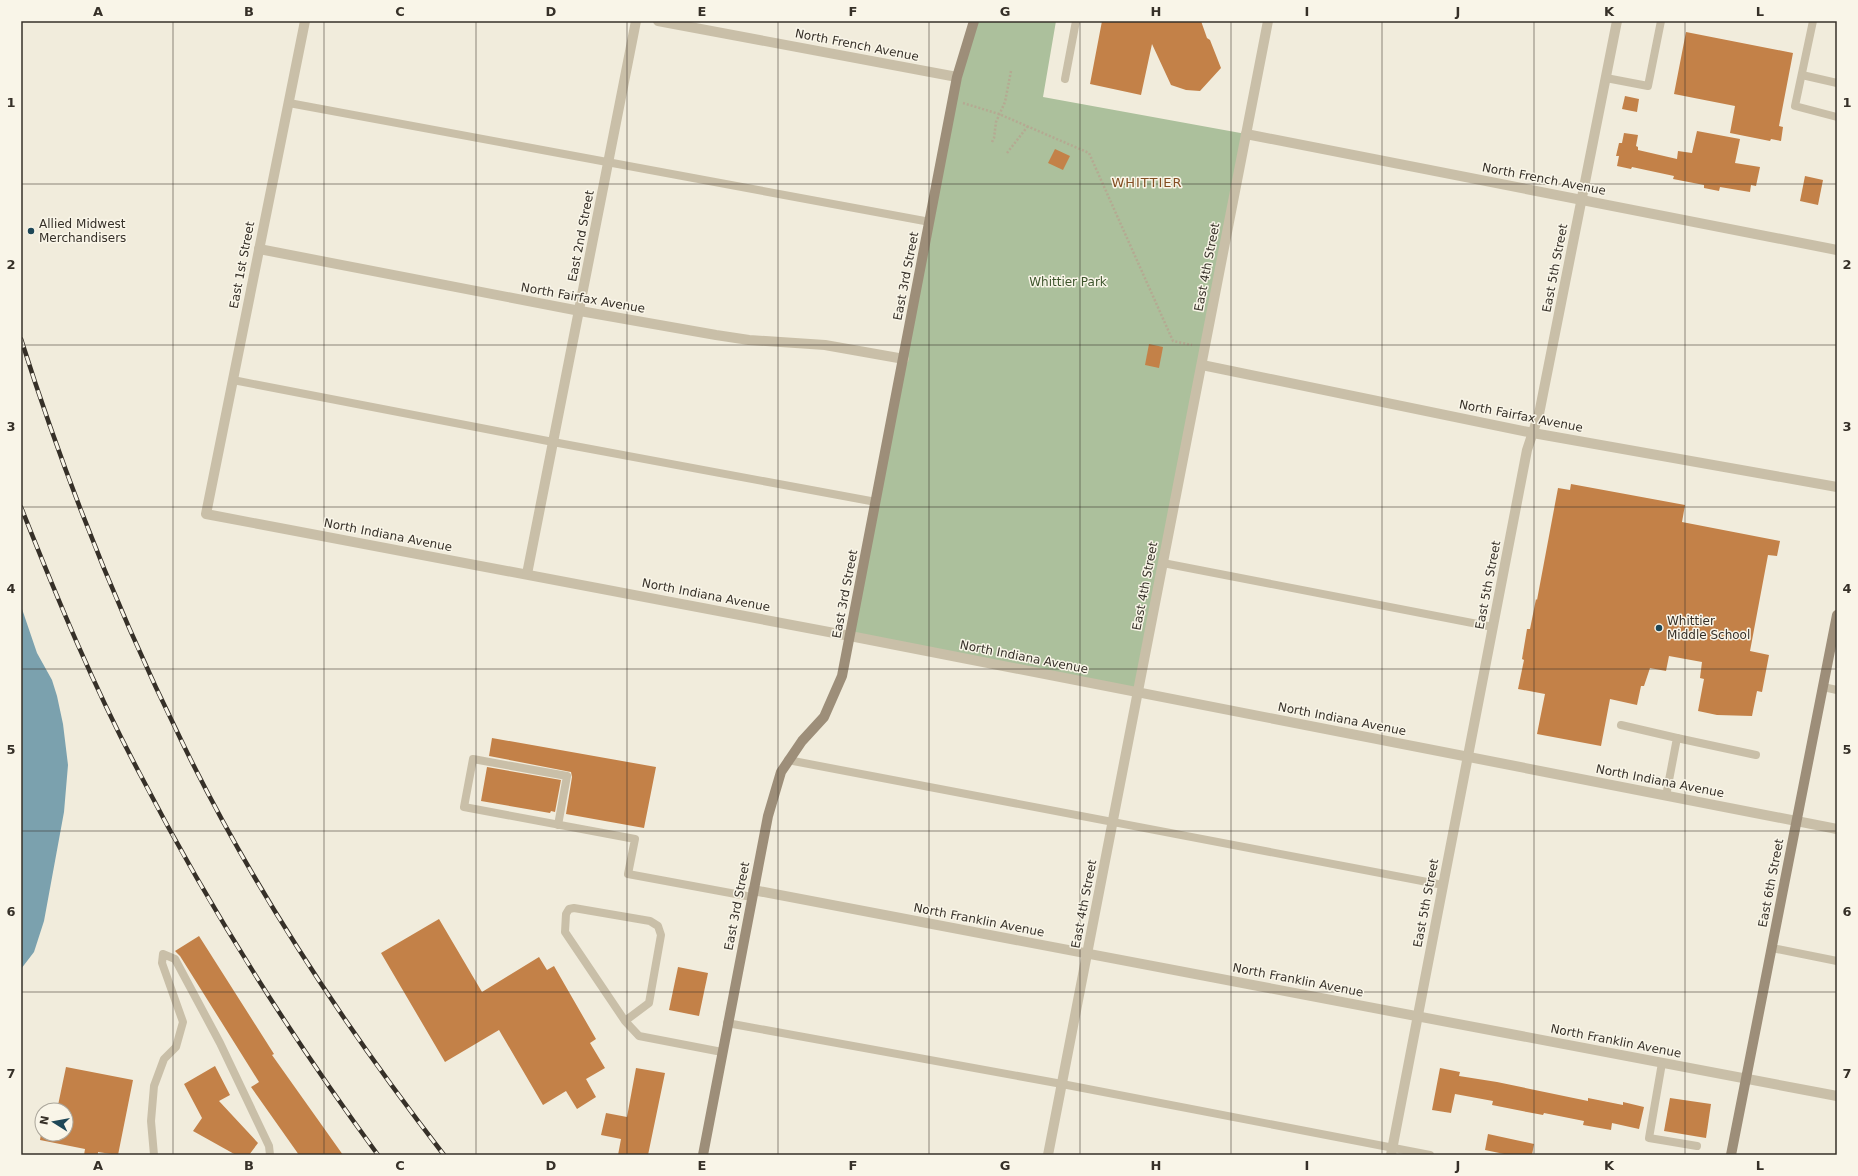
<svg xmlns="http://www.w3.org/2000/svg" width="1858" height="1176" font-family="'DejaVu Sans',sans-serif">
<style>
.green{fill:#acc09c}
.water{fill:#7ba1ae}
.building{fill:#c38148}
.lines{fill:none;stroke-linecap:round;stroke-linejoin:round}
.path{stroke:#b5a992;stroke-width:2.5;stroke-dasharray:2 2;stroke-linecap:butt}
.lane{stroke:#c9bfa8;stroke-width:8}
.street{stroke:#c9bfa8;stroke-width:10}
.secondary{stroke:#9d8e79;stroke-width:10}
.rail-casing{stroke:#363028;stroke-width:4.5}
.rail{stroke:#f9f5e8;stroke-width:3;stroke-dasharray:9;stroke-linecap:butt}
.grid{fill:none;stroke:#363028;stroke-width:1;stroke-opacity:0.55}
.poi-dot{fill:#1e4757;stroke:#f9f5e8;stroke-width:1.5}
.labels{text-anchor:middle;stroke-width:3;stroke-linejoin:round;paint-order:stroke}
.street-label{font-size:12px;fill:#363028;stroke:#f9f5e8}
.poi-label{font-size:12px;fill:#363028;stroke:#f9f5e8;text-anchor:start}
.park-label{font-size:12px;fill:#3d542c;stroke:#f9f5e8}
.neighbourhood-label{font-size:13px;letter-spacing:1px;fill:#834f23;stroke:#f9f5e8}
.neatline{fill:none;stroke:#363028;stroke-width:1.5}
.grid-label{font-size:13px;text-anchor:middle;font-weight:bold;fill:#363028}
</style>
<rect width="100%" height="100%" fill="#f1ecdc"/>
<!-- green -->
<polygon class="green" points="974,21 1056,21 1043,97 1246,134 1138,692 850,636 957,77"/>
<!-- water -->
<polygon class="water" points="21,606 37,653 52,680 57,696 63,724 68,765 64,812 44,921 34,952 21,969"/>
<!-- building -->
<g class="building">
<polygon points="1102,21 1201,21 1207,38 1210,40 1221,68 1200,91 1186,90 1171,85 1152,44 1141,95 1090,84"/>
<polygon points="1686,32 1793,53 1779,126 1783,127 1781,141 1771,139 1770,141 1730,133 1735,106 1674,94"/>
<polygon points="1625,96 1639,99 1637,112 1622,109"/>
<polygon points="1697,131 1740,139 1735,163 1760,167 1756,186 1751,185 1750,192 1720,187 1719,191 1704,188 1704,185 1673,179 1674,176 1632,167 1631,169 1617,166 1619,156 1616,156 1619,143 1622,143 1624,133 1638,135 1636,146 1638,147 1638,150 1677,159 1678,151 1692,153"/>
<polygon points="1055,149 1070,156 1063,170 1048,163"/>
<polygon points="1805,176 1823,180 1818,205 1800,201"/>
<polygon points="1149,344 1163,347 1159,368 1145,365"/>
<polygon points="1571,484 1685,505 1682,522 1780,541 1777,556 1768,555 1750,651 1769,655 1762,692 1757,691 1752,716 1717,715 1698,711 1704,679 1700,678 1702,662 1669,656 1666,671 1650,668 1644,686 1641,686 1637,705 1610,699 1601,746 1537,734 1545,694 1518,689 1524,660 1522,659 1527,629 1530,629 1536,599 1537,600 1558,488 1570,490"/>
<polygon points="492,738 656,767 644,828 566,814 572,777 571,772 489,756"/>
<polygon points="487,767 561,780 555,812 551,811 550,813 481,801"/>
<polygon points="439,919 482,992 539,957 547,970 554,966 596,1039 590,1043 605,1068 586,1079 596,1097 577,1109 566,1091 543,1105 499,1030 445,1062 381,953"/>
<polygon points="199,936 274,1054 272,1055 343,1155 299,1155 251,1087 259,1082 180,956 175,951"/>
<polygon points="678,967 708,973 699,1016 669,1010"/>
<polygon points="215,1066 230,1095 219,1101 258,1143 249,1155 236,1155 193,1131 202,1118 184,1084"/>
<polygon points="66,1067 133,1080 118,1155 98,1152 98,1155 84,1155 85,1149 40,1140 41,1134 66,1134 66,1110 57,1110"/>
<polygon points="636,1068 665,1073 648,1155 618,1155 621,1139 601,1135 606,1113 627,1117"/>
<polygon points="1440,1068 1460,1072 1459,1076 1497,1082 1588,1101 1588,1098 1623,1105 1623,1102 1644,1107 1639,1129 1612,1123 1611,1130 1583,1125 1584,1121 1544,1113 1543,1115 1527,1112 1492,1105 1493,1101 1455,1094 1451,1113 1432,1110"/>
<polygon points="1670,1098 1711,1104 1706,1138 1664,1131"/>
<polygon points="1488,1134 1534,1144 1532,1155 1509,1155 1485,1150"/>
</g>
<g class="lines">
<!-- path -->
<g class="path">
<polyline points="963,103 999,114 1089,153 1173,341 1192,345"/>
<polyline points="992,142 994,138 996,122 1005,102 1011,71"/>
<polyline points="1007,153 1028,126"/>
</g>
<!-- lane -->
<g class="lane">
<polyline points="1813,21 1795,106 1837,117"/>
<polyline points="1802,75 1837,83"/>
<polyline points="1606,78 1648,86 1661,21"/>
<polyline points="1065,79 1076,21"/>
<polyline points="289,103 930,222"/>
<polyline points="233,380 553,442 876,502"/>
<polyline points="1163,563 1493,627"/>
<polyline points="1823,687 1837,690"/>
<polyline points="1621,725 1677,738 1666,796"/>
<polyline points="1677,738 1756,755"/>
<polyline points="788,760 1443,885"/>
<polyline points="558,825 567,776 473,759 464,807 635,839 628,874 752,897"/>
<polyline points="1772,948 1837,961"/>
<polyline points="625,1021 649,1003 661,935 658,926 650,921 574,908 569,909 566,914 565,932 625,1021 639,1036 722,1052"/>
<polyline points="727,1023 1062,1084 1430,1155"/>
<polyline points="1662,1063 1649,1138 1697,1146"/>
<polyline points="154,1155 151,1121 154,1086 164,1059 176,1047 183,1022 162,963 163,954 175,959 220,1043 269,1146 270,1155"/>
</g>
<!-- street -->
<g class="street">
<polyline points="305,21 206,514 850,636 1837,829"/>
<polyline points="658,21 957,77"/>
<polyline points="1246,134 1837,250"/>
<polyline points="259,249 580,311 716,335 749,340 825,345 904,359"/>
<polyline points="1202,365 1533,433 1837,487"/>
<polyline points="527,574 636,21"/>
<polyline points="753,890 1837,1096"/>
<polyline points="1048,1155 1268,21"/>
<polyline points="1391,1155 1527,450 1539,414 1617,21"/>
</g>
<!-- secondary -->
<g class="secondary">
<polyline points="703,1155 768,816 781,772 802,741 824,717 842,676 957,77 974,21"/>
<polyline points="1731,1155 1837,615"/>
</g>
<defs>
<g id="rail">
<path d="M21 339C65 478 119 614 183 744 254 890 345 1027 444 1155"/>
<path d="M21 507C57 598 95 690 141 776 210 909 290 1035 378 1155"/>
</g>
</defs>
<!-- rail casing -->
<use href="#rail" class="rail-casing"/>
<!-- rail -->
<use href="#rail" class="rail"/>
</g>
<!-- grid -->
<path class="grid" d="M173 21V1155M324 21V1155M476 21V1155M627 21V1155M778 21V1155M929 21V1155M1080 21V1155M1231 21V1155M1382 21V1155M1534 21V1155M1685 21V1155M21 184H1837M21 345H1837M21 507H1837M21 669H1837M21 831H1837M21 992H1837"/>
<!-- markers -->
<g class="poi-dot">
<circle cx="31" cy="231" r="4"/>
<circle cx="1659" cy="628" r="4"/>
</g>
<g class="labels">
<!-- street labels -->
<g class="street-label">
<text transform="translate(857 45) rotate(11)" y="4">North French Avenue</text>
<text transform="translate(1544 179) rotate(11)" y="4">North French Avenue</text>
<text transform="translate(581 236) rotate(-79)" y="4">East 2nd Street</text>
<text transform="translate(242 265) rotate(-79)" y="4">East 1st Street</text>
<text transform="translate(1207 267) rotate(-79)" y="4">East 4th Street</text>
<text transform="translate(1555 268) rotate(-79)" y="4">East 5th Street</text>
<text transform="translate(906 276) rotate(-79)" y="4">East 3rd Street</text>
<text transform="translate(583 298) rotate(10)" y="4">North Fairfax Avenue</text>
<text transform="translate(1521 416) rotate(11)" y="4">North Fairfax Avenue</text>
<text transform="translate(388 535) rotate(11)" y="4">North Indiana Avenue</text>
<text transform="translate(1488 585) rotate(-79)" y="4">East 5th Street</text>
<text transform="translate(1145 586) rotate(-79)" y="4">East 4th Street</text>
<text transform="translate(845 594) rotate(-79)" y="4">East 3rd Street</text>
<text transform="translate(706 595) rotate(11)" y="4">North Indiana Avenue</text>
<text transform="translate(1024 657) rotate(11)" y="4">North Indiana Avenue</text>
<text transform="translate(1342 719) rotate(11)" y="4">North Indiana Avenue</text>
<text transform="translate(1660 781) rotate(11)" y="4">North Indiana Avenue</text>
<text transform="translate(1771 883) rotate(-79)" y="4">East 6th Street</text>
<text transform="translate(1426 903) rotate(-79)" y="4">East 5th Street</text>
<text transform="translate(1084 904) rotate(-79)" y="4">East 4th Street</text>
<text transform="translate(737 906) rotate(-79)" y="4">East 3rd Street</text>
<text transform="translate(979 920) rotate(11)" y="4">North Franklin Avenue</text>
<text transform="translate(1298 980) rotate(11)" y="4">North Franklin Avenue</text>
<text transform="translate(1616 1041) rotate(11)" y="4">North Franklin Avenue</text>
</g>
<!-- poi labels -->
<g class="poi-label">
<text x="39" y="228">Allied Midwest<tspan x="39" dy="14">Merchandisers</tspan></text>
<text x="1667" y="625">Whittier<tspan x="1667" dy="14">Middle School</tspan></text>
</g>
<!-- park labels -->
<g class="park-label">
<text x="1068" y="286">Whittier Park</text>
</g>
<!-- neighbourhood labels -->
<g class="neighbourhood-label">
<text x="1147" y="187">WHITTIER</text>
</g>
</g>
<!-- border -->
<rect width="1858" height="1176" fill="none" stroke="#f9f5e8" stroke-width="44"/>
<!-- north arrow -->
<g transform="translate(54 1122) rotate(281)"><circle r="19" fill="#f9f5e8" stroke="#aba69b"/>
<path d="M0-3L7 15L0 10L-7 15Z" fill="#1e4757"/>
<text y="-6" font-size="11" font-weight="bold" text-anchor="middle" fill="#363028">N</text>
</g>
<rect x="22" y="22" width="1814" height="1132" class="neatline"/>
<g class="grid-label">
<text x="98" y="16">A</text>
<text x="249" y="16">B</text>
<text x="400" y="16">C</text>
<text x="551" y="16">D</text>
<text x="702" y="16">E</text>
<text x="853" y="16">F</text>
<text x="1005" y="16">G</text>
<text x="1156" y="16">H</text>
<text x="1307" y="16">I</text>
<text x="1458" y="16">J</text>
<text x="1609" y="16">K</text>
<text x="1760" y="16">L</text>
<text x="11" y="107">1</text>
<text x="1847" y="107">1</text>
<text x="11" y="269">2</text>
<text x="1847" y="269">2</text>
<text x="11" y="431">3</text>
<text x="1847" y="431">3</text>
<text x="11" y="593">4</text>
<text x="1847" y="593">4</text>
<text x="11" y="754">5</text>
<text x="1847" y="754">5</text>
<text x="11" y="916">6</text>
<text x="1847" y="916">6</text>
<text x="11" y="1078">7</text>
<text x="1847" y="1078">7</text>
<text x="98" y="1170">A</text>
<text x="249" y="1170">B</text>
<text x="400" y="1170">C</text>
<text x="551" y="1170">D</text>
<text x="702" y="1170">E</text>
<text x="853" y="1170">F</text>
<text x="1005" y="1170">G</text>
<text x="1156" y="1170">H</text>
<text x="1307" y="1170">I</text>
<text x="1458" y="1170">J</text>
<text x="1609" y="1170">K</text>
<text x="1760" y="1170">L</text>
</g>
</svg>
